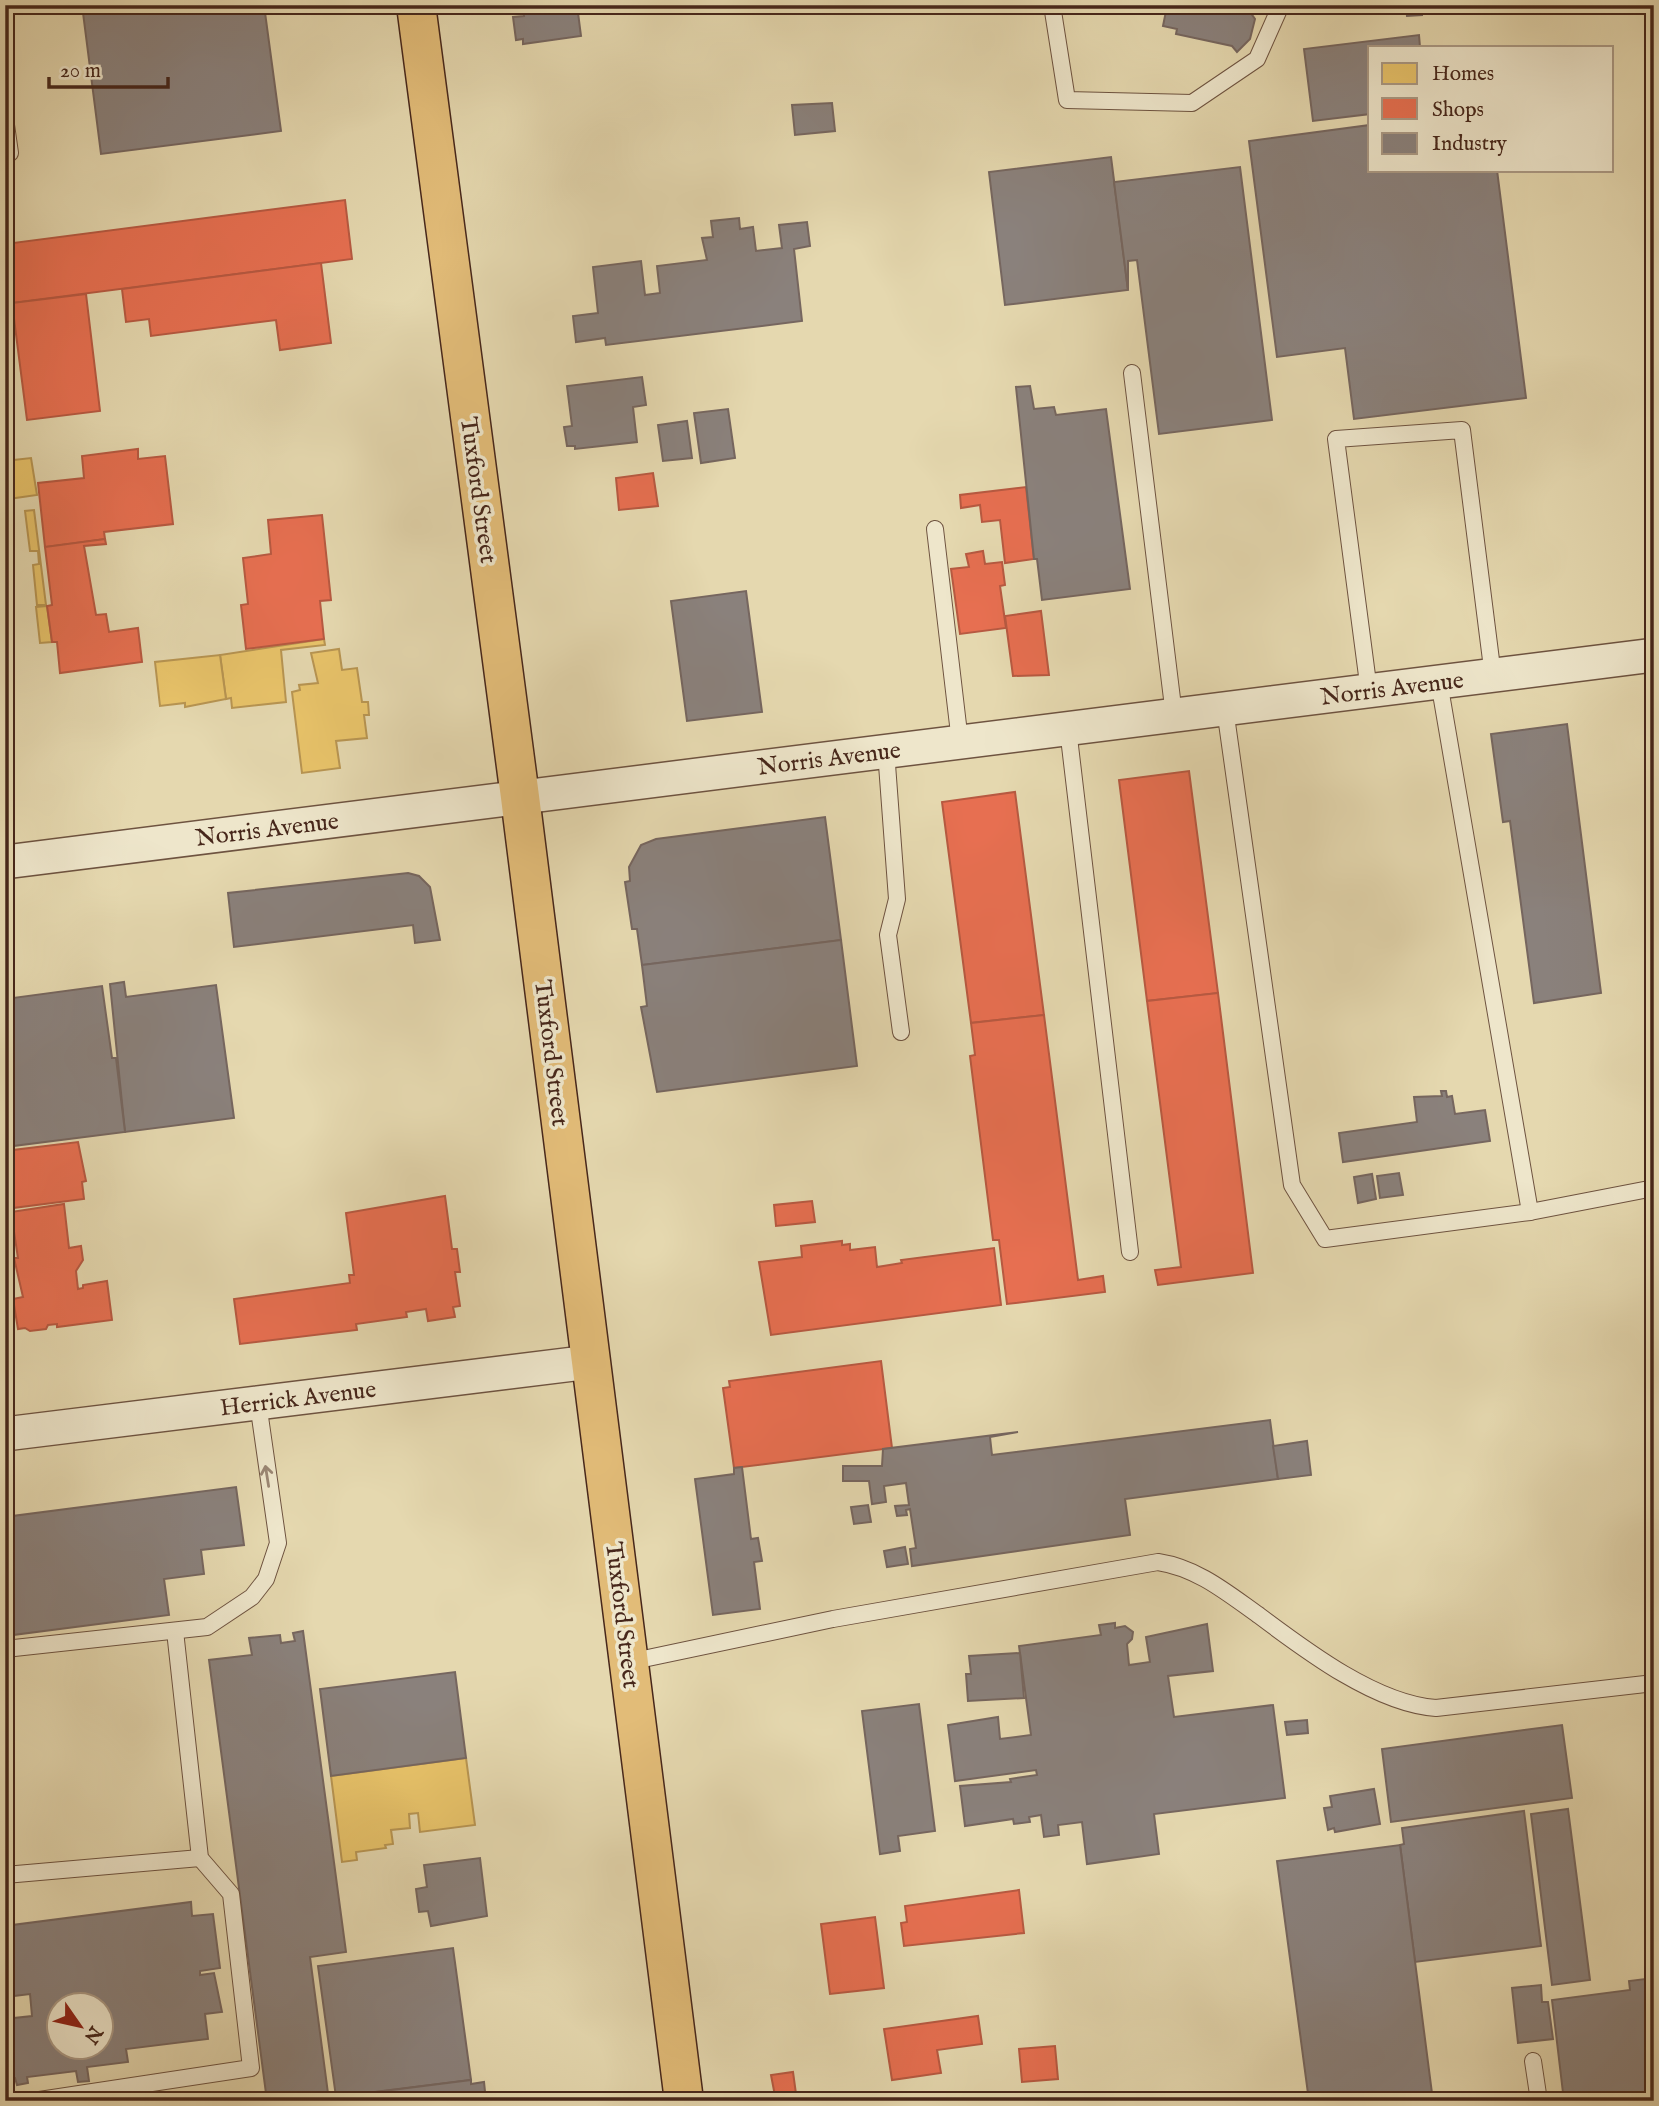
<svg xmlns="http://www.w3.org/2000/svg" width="1659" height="2106" font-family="'IM FELL English',serif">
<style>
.homes{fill:#e9c46a;stroke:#b89552;stroke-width:2}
.shops{fill:#e76f51;stroke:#b75941;stroke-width:2}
.industry{fill:#8a817c;stroke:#76665f;stroke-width:2;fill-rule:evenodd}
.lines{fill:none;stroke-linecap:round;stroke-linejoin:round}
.service-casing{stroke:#6e5340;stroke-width:18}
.minor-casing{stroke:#6e5340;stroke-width:36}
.primary-casing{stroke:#47271b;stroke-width:41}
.service{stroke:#eee6cb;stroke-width:16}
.minor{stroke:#eee6cb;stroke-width:33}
.primary{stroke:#e2bc78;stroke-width:38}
.oneway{stroke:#9a8673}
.labels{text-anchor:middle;stroke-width:7;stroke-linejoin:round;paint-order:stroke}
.street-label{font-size:24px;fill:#47271b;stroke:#eee6cb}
</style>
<rect width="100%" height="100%" fill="#e5d8af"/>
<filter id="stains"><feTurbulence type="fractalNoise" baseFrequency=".00286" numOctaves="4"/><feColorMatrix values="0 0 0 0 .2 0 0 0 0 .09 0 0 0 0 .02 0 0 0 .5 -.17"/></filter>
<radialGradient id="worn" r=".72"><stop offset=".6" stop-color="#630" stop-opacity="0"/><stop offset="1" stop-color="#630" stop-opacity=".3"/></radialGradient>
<!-- homes -->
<g class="homes">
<polygon points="31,458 37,495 8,499 5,461"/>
<polygon points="34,510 46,605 37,605 33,565 39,564 38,551 30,551 25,511"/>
<polygon points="47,606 52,642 40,643 36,607"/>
<polygon points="324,639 325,645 281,650 286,702 232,708 231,698 226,699 220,655"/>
<polygon points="339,649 342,670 357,668 362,702 368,702 369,715 364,715 367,738 336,741 340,768 302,773 292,692 300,690 299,685 318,683 311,653"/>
<polygon points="220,655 226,699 185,707 185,703 160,706 155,662"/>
<polygon points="466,1758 475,1825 420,1832 418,1813 409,1814 410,1828 391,1830 393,1844 385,1845 386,1848 356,1852 357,1860 342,1862 331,1776"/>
</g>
<!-- shops -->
<g class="shops">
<polygon points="345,200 352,259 12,303 5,244"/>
<polygon points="321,263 331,343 280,350 276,320 151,336 149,319 126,322 122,289"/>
<polygon points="86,294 100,411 27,420 12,303"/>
<polygon points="138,449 138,459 165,456 173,524 104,532 105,539 45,547 38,483 84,478 82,456"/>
<polygon points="653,473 658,506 619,510 616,478"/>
<polygon points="1026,487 1034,559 1005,563 1000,520 982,522 980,505 961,508 960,495"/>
<polygon points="322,515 331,600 320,601 324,639 246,649 241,605 248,604 243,558 271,554 268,520"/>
<polygon points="105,539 106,544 84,546 96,615 106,614 109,632 138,628 142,662 60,673 57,642 52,642 47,606 52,605 45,547"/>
<polygon points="983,551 985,564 1002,562 1005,585 1000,586 1006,628 960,634 951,569 969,567 966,554"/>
<polygon points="1041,611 1049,675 1013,676 1005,616"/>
<polygon points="1189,771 1218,993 1147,1001 1119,780"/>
<polygon points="1015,792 1044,1015 971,1023 942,802"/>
<polygon points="1218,993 1253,1273 1158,1285 1155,1270 1181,1267 1147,1001"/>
<polygon points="1044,1015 1078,1280 1103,1276 1105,1292 1007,1304 999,1240 993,1240 970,1056 975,1055 971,1023"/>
<polygon points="78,1142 86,1181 82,1182 84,1199 5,1209 5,1151"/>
<polygon points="445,1196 452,1249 457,1249 460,1272 455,1272 460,1306 453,1307 455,1317 428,1321 426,1309 406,1312 407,1317 356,1324 357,1330 240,1344 234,1299 350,1283 349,1275 354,1275 346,1213"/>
<polygon points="812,1201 815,1222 776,1226 774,1205"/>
<polygon points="64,1204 69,1248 81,1246 83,1260 76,1271 78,1289 83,1288 83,1285 107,1281 112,1320 57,1327 57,1324 48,1325 46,1329 30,1331 25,1328 18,1329 13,1299 23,1297 14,1258 18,1258 11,1212"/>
<polygon points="842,1241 842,1245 850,1244 850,1250 875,1247 877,1267 902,1263 901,1260 994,1248 1001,1305 771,1335 759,1262 802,1257 801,1246"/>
<polygon points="881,1361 892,1448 734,1468 723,1388 730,1387 729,1381"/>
<polygon points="1019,1890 1024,1933 904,1946 901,1923 907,1922 905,1906"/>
<polygon points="875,1917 884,1988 830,1994 821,1924"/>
<polygon points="978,2016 982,2044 937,2050 941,2073 892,2080 884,2029"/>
<polygon points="1055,2046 1058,2079 1022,2082 1019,2049"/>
<polygon points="793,2072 797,2101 776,2101 771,2075"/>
</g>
<!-- industry -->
<g class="industry">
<polygon points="82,5 264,5 281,131 101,154"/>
<polygon points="523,5 577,5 581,36 523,44 523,39 516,40 513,17 524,16"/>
<polygon points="1182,5 1229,5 1228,9 1250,12 1255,19 1250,39 1237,52 1232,46 1176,34 1177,29 1163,26 1166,11 1180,13"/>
<polygon points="1406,5 1421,5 1422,15 1407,16"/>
<polygon points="1419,35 1420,47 1370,47 1370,114 1313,121 1304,49"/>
<polygon points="832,103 835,131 795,135 792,105"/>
<polygon points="1370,125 1370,170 1497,170 1526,398 1354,419 1345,348 1277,357 1249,141"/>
<polygon points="1111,157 1128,290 1005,305 989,172"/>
<polygon points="1240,167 1272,420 1159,434 1137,260 1128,261 1128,290 1114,182"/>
<polygon points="739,218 740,229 753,227 756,251 782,248 779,225 807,222 810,246 794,249 802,321 606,345 605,338 576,342 573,316 598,313 593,267 641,261 645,295 660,293 657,266 707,260 702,238 713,237 711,221"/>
<polygon points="642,377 646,405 633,407 637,442 575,449 575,446 567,446 564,427 572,426 567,386"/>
<polygon points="1030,386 1034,409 1054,407 1056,415 1106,409 1130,589 1042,600 1037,559 1034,559 1016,387"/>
<polygon points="728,409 735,458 701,463 694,413"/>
<polygon points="687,421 692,458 663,461 658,425"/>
<polygon points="746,591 762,712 687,721 671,601"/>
<polygon points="1567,724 1601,993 1534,1003 1510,821 1503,822 1491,734"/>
<polygon points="825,817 841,940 642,965 637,929 632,929 625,882 630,881 629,867 641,845 656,839"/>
<polygon points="408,873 419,876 430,887 440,940 415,943 413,925 234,947 228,893"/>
<polygon points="841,940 857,1066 657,1092 641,1007 647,1006 642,965"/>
<polygon points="124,982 126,997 216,985 234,1118 125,1132 110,984"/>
<polygon points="102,986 112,1058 116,1058 125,1132 5,1147 5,999"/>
<polygon points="1441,1091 1446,1091 1447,1097 1452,1096 1455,1114 1485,1110 1490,1141 1343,1162 1339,1133 1417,1122 1414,1097 1442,1096"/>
<polygon points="1399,1173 1403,1195 1380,1198 1377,1176"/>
<polygon points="1372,1174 1376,1199 1358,1203 1354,1177"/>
<polygon points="1270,1420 1278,1479 1125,1499 1130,1535 912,1566 910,1549 916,1548 910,1509 906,1510 907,1515 897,1516 895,1506 909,1505 906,1483 884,1486 886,1502 872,1504 869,1481 843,1481 843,1466 882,1466 883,1449 1018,1432 990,1437 992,1455"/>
<polygon points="1307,1441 1311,1475 1278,1479 1273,1446"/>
<polygon points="742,1467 751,1539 758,1538 762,1561 754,1562 760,1609 713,1615 695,1479 734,1474 734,1468"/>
<polygon points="236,1487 244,1545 201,1550 204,1574 164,1579 169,1615 5,1636 5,1517"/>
<polygon points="868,1505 871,1522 854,1524 851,1507"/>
<polygon points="905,1547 908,1564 887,1567 884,1551"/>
<polygon points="1115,1623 1115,1628 1125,1626 1133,1632 1132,1639 1127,1644 1129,1665 1150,1662 1146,1637 1207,1624 1213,1671 1168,1676 1174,1717 1273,1705 1285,1798 1154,1814 1159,1854 1087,1864 1082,1822 1058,1825 1059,1835 1044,1837 1041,1815 1029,1817 1030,1822 1014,1824 1013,1819 965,1826 960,1786 1011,1782 1010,1779 1037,1775 1036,1770 955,1781 948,1725 998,1717 1000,1739 1031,1735 1019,1646 1101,1635 1099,1625"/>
<polygon points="303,1631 346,1952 310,1957 329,2101 267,2101 209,1660 252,1655 249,1638 280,1635 281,1643 295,1641 293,1633"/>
<polygon points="1020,1653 1024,1698 968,1701 966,1674 971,1674 969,1656"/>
<polygon points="455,1672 466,1758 331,1776 320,1689"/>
<polygon points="919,1704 935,1831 898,1836 900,1851 880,1854 862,1711"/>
<polygon points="1307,1720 1308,1733 1287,1735 1285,1722"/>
<polygon points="1562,1725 1572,1798 1391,1822 1382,1749"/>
<polygon points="1374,1789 1380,1824 1335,1832 1334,1828 1328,1830 1324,1808 1332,1807 1330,1796"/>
<polygon points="1568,1809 1590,1980 1552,1985 1531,1814"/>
<polygon points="1524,1811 1541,1946 1415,1962 1400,1845 1404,1844 1402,1828"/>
<polygon points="1400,1845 1433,2101 1309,2101 1277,1861"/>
<polygon points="480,1858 487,1916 431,1926 428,1911 419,1912 416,1889 427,1887 424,1865"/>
<path d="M191 1902 192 1916 213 1914 220 1968 200 1971V1975L214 1973 222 2012 205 2014 208 2039 126 2049 128 2062 87 2067 89 2081 78 2082 76 2071 27 2077 28 2083 17 2085 15 2078 5 2079V2019L32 2016 30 1994 5 1997V1926ZM60 2004H102V2046H60Z"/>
<polygon points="453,1948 471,2080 336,2097 318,1966"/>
<polygon points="1645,1979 1646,1988 1654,1987 1654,2101 1564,2101 1552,2000 1630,1990 1629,1981"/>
<polygon points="1541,1985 1542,2002 1548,2002 1553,2039 1518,2043 1512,1988"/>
<polygon points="471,2080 471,2084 484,2082 486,2101 336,2101 336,2097"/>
</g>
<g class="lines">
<defs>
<g id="service">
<polyline points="1052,5 1067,100 1192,103 1257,59 1281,5"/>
<polyline points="5,118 10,153"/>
<polyline points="1132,373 1174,715"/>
<polyline points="935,529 960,742"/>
<polyline points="1439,682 1530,1212"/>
<polyline points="1369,691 1336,439 1462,430 1493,676"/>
<polyline points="1225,709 1292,1185 1325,1239 1530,1212 1654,1188"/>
<polyline points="1068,729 1130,1252"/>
<polyline points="886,751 897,899 888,935 901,1032"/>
<polyline points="5,1649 207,1627 252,1597 266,1579 278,1543 258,1403"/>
<path d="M629 1662 833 1619 1158 1562C1197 1568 1226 1592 1257 1614 1305 1650 1376 1704 1436 1708L1654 1683"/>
<polyline points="5,1875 200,1858"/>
<polyline points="1533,2061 1539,2101"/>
<polyline points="33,2101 251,2068 231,1894 200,1858 175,1631"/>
</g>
<g id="minor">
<polyline points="5,862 1654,655"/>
<polyline points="5,1434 590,1362"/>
</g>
<polyline id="primary" points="416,5 520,797 684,2101"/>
</defs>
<!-- service casing -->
<use href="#service" class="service-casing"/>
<!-- minor casing -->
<use href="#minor" class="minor-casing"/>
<!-- primary casing -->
<use href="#primary" class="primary-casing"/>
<!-- service -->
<use href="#service" class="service"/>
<!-- minor -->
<use href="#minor" class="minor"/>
<!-- primary -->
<use href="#primary" class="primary"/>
</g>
<!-- one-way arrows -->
<defs><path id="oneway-shaft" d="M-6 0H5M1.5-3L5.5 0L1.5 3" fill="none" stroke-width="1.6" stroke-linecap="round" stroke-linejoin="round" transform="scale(1.75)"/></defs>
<use class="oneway" href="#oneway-shaft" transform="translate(267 1476) rotate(-99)"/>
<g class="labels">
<!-- street labels -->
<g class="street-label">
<text transform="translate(479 490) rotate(82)" y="8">Tuxford Street</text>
<text transform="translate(1392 688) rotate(-7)" y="8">Norris Avenue</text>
<text transform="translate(829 758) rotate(-7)" y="8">Norris Avenue</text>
<text transform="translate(267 829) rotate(-7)" y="8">Norris Avenue</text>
<text transform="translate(552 1053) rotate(83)" y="8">Tuxford Street</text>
<text transform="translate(298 1398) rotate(-7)" y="8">Herrick Avenue</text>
<text transform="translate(623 1615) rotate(83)" y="8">Tuxford Street</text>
</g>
</g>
<!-- margin -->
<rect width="1659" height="2106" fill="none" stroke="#e5d8af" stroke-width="28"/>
<rect x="7" y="7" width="1645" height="2092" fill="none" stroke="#47271b" stroke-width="3.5"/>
<rect x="14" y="14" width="1631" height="2078" fill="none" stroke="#47271b" stroke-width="2"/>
<!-- legend -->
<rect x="1368" y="46" width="245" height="126" fill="#eee6cb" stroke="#ab9a85" stroke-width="2"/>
<rect x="1382" y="63" width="35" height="21" fill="#e9c46a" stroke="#ab9a85" stroke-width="2"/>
<text x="1432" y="80" font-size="21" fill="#47271b">Homes</text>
<rect x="1382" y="98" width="35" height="21" fill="#e76f51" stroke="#ab9a85" stroke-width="2"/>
<text x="1432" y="116" font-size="21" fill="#47271b">Shops</text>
<rect x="1382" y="133" width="35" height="21" fill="#8a817c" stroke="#ab9a85" stroke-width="2"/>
<text x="1432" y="150" font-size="21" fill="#47271b">Industry</text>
<!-- north arrow -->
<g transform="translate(80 2026) rotate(124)"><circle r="33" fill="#eee6cb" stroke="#ab9a85" stroke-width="2"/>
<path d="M0-5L12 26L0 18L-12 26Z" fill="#8f2418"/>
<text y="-10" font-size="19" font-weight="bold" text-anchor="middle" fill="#47271b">N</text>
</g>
<!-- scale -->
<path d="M49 77v10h119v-10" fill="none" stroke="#47271b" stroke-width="3.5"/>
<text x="60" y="77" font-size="21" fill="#47271b" stroke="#eee6cb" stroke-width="5" paint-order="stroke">20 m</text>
<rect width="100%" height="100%" filter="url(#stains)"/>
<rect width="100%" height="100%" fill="url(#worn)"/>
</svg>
